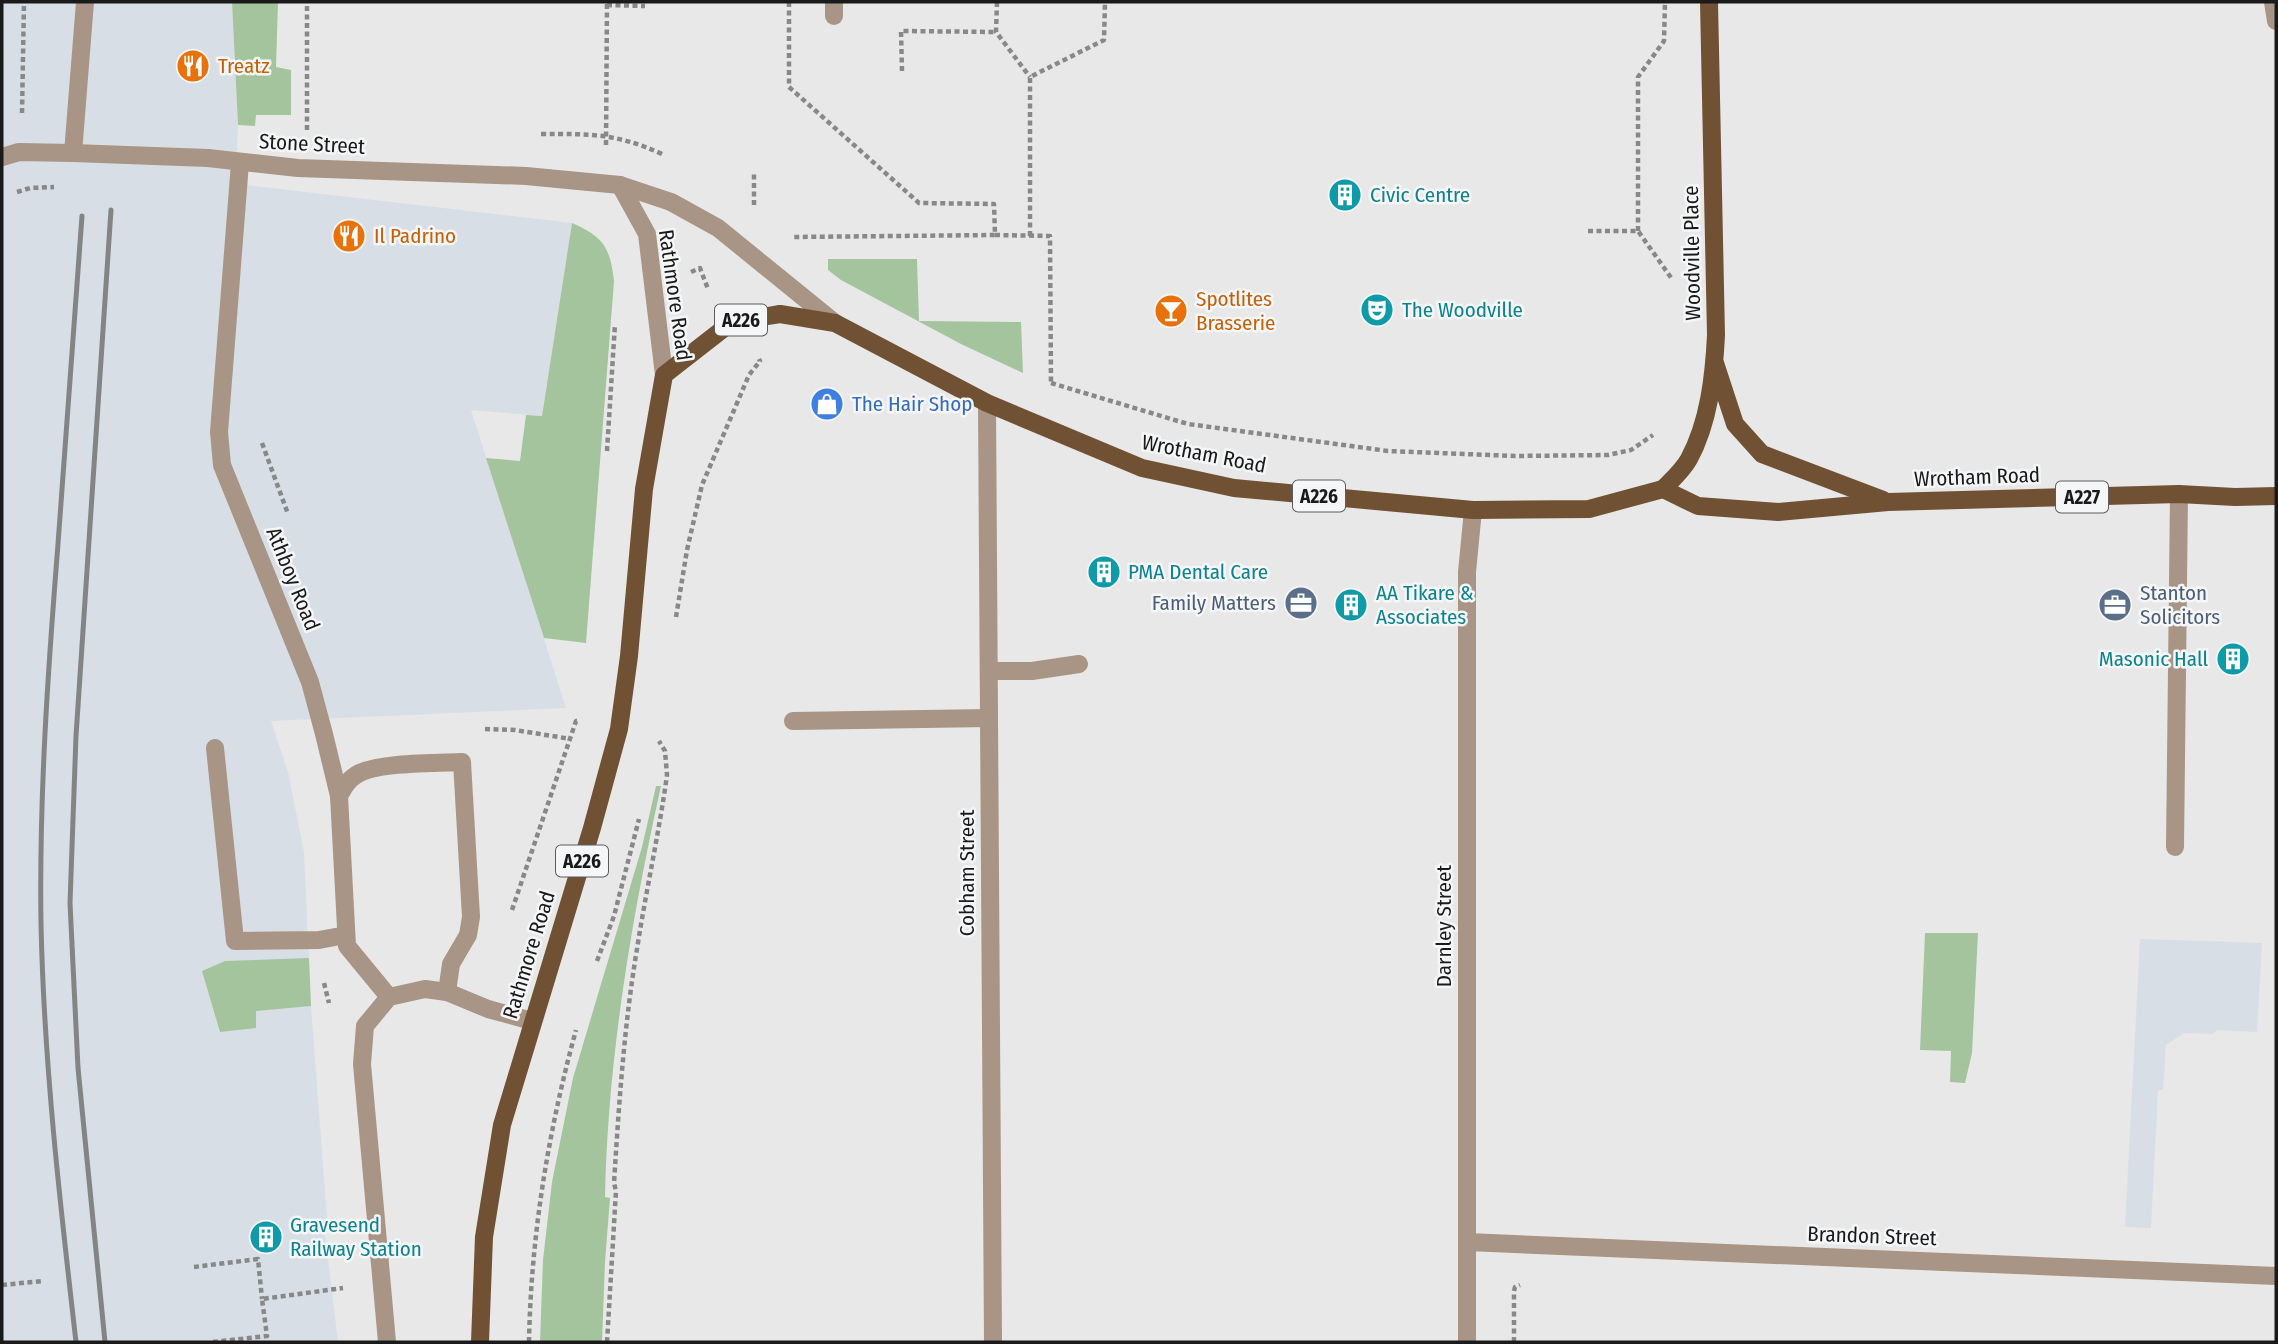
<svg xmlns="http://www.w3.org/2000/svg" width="2278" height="1344" font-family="'Fira Sans Condensed',sans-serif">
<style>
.built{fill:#d8dee5}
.green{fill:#a4c49e}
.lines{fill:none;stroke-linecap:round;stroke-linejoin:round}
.path{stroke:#888;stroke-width:4.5;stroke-dasharray:5 3.5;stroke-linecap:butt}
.service{stroke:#a89585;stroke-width:18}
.minor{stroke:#a89585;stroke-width:18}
.primary{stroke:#715133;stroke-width:18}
.rail{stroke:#848485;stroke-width:5}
.path-bridge{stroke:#888;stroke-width:4.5;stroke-dasharray:5 3.5;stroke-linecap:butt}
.minor-bridge{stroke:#a89585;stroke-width:18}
.labels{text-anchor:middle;stroke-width:5;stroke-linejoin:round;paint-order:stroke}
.shield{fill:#f5f6f7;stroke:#5c5c5c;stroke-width:2}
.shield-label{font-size:19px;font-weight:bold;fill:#1a1a1a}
.food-label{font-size:21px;fill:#c56008;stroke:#f5f6f7;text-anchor:start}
.street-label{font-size:21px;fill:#1a1a1a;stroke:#f5f6f7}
.culture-label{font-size:21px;fill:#0d838f;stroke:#f5f6f7;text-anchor:start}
.shop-label{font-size:21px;fill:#366cbe;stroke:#f5f6f7;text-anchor:start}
.service-label{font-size:21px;fill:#4e5e75;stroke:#f5f6f7;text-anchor:start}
</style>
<rect width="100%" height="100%" fill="#e8e8e9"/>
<!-- built -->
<g class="built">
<polygon points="2,2 232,2 238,125 236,184 572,223 542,416 471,410 566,708 271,721 288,772 304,852 311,1006 328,1232 325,1233 338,1342 2,1342"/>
<polygon points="2140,939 2262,943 2257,1032 2217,1030 2213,1034 2184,1033 2166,1045 2163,1090 2158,1090 2151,1228 2125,1227"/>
</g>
<!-- green -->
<g class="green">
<polygon points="232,2 278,2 276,67 291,70 291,115 256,115 255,126 238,125"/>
<path d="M572 223C603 237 610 246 614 281L586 643 544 638 486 458 520 461 526 415 542 416Z"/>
<polygon points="828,259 917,259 919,321 1021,322 1023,373 961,344 841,280 828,270"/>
<path d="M656 786H661C631 921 608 1058 605 1197L610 1198 605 1262 602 1342H540L543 1260 552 1182 573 1078 642 847Z"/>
<polygon points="1925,933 1978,933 1972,1053 1965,1083 1950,1082 1951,1051 1920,1050"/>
<polygon points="309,958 311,1006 256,1011 256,1028 220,1032 202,971 225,961"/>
</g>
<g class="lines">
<!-- path -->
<g class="path">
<polyline points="789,2 789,87 919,203 994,204 995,235 792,237"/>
<polyline points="997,2 996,32 1030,77"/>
<polyline points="607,5 645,6"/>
<polyline points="902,71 901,31 996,32"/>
<polyline points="22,113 24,2"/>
<polyline points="307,130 307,2"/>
<path d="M541 134C590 134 616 133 662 154"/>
<polyline points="606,145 607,2"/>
<polyline points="754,205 754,171"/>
<polyline points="1588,231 1638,231 1672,279"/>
<polyline points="1638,231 1638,77 1664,41 1665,2"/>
<polyline points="995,235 1050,236 1051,383"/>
<polyline points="1030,236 1030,77 1104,40 1105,2"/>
<polyline points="691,272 700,268 708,289"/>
<polyline points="1051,383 1188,424 1388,451 1515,456 1608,455 1631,450 1653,435"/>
<polyline points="262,443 288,514"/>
<polyline points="607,451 615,324"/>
<polyline points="676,617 687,550 702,485 749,375 760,361 759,359"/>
<polyline points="485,729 515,730 571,739"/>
<polyline points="512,910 576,721 580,721"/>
<polyline points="597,961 614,916 639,819"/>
<polyline points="324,983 329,1003"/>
<polyline points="194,1267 258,1259 262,1299"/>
<polyline points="2,1285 43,1281"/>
<polyline points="213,1342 267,1336 262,1299 343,1288"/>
<path d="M529 1342C531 1236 548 1132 576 1030"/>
<path d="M607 1342 616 1191 614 1183C619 1104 624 1026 637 949 646 891 659 833 667 775L665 751 659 741"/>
<polyline points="1514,1342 1514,1291 1515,1287 1520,1285"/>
</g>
<!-- service -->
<g class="service">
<polyline points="834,2 834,16"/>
<polyline points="989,671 1032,671 1079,664"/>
<polyline points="793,721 989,718"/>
<polyline points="215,748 235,941 319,940 346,935"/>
<path d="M339 796C344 787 348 780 356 775 376 762 437 763 462 762L471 917 468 935 451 964 447 992"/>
<polyline points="2175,847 2179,494"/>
<polyline points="387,1342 362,1064 365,1026 389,997 425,989 447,992 488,1009 532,1021"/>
</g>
<!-- minor -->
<g class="minor">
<polyline points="2273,2 2276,21"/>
<polyline points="2,157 19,152 73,153 85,2"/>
<polyline points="208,158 298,168 526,176 620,185 671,202 718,228 835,323"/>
<polyline points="240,163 219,432 222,465 310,682 324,734 339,796 347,946 389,997"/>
<polyline points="620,185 647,234 664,375"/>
<polyline points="987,403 993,1342"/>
<polyline points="1467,1242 2276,1276"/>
<polyline points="1467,1342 1467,572 1473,510"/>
</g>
<!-- primary -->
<g class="primary">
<polyline points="1715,363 1735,424 1762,454 1883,500"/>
<path d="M1663 489C1672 480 1683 470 1689 459 1709 422 1714 376 1716 335L1709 2"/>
<polyline points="480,1342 484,1237 502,1125 592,828 619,729 629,656 644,489 664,375 732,322 780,314 835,323 987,403 1142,468 1234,488 1473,510 1589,509 1663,489 1698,506 1778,512 1888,502 2179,494 2235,497 2276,496"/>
</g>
<!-- rail -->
<g class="rail">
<path d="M76 1342C60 1203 44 1064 41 924 39 797 48 670 58 544 66 434 74 325 82 216"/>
<polyline points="105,1342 78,1068 70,903 76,736 111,210"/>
</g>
<!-- path-bridge -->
<polyline class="path-bridge" points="17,192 30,188 54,187"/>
<!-- minor-bridge -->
<polyline class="minor-bridge" points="73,153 208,158"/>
</g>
<!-- icons -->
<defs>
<symbol id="restaurant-disc" viewBox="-11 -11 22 22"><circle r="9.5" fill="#e8710a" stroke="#f5f6f7"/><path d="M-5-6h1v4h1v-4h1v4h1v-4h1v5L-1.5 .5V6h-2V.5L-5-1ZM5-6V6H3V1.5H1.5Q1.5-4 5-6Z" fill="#fff"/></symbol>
<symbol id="building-disc" viewBox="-11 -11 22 22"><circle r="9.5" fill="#0f9aa8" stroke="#f5f6f7"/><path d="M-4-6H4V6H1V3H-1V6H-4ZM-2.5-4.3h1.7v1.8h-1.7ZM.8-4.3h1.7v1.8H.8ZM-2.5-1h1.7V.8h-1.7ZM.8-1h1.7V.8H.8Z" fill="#fff"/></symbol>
<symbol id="theatre-disc" viewBox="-11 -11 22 22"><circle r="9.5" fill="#0f9aa8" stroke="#f5f6f7"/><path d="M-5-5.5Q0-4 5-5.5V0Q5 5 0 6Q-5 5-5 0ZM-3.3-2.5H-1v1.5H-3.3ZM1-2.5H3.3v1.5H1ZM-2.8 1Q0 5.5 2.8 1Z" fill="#fff"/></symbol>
<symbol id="bar-disc" viewBox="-11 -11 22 22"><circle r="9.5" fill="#e8710a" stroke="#f5f6f7"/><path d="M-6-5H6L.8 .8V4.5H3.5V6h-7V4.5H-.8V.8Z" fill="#fff"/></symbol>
<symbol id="shop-disc" viewBox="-11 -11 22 22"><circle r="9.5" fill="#3f7fe0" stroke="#f5f6f7"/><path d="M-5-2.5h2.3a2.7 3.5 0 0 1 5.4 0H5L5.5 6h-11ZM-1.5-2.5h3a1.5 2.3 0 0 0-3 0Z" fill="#fff"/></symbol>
<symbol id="office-disc" viewBox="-11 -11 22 22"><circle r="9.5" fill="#5c6f8a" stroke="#f5f6f7"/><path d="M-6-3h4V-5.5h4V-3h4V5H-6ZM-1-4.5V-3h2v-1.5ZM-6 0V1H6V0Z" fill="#fff"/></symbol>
</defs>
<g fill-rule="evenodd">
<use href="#restaurant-disc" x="174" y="47" width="38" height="38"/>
<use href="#building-disc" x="1326" y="176" width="38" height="38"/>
<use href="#restaurant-disc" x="330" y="217" width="38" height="38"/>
<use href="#theatre-disc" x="1358" y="291" width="38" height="38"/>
<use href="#bar-disc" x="1152" y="292" width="38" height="38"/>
<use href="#shop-disc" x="808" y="385" width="38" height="38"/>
<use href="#building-disc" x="1085" y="553" width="38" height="38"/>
<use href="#office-disc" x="1282" y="584" width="38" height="38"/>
<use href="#building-disc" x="1332" y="586" width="38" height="38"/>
<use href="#office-disc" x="2096" y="586" width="38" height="38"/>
<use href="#building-disc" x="2214" y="640" width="38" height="38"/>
<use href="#building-disc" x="247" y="1218" width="38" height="38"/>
</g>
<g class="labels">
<!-- shield labels -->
<g class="shield">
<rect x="715" y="304.5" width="52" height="31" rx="5"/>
<rect x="1293" y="480.5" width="52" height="31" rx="5"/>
<rect x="2056" y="481.5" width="52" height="31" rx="5"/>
<rect x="556" y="845.5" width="52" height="31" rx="5"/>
</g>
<g class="shield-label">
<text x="741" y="327">A226</text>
<text x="1319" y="503">A226</text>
<text x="2082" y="504">A227</text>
<text x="582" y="868">A226</text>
</g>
<!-- food labels -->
<g class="food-label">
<text x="218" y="73">Treatz</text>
<text x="374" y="243">Il Padrino</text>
<text x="1196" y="306">Spotlites<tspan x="1196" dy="24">Brasserie</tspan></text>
</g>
<!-- street labels -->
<g class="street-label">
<text transform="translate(312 144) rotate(3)" y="7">Stone Street</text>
<text transform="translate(1692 253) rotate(-91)" y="7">Woodville Place</text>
<text transform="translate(675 295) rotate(82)" y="7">Rathmore Road</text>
<text transform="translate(1204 454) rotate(11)" y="7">Wrotham Road</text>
<text transform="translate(1977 477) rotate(-2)" y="7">Wrotham Road</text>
<text transform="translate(293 579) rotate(68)" y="7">Athboy Road</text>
<text transform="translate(967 873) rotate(-90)" y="7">Cobham Street</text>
<text transform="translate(1444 926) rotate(-90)" y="7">Darnley Street</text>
<text transform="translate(529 955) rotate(-73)" y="7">Rathmore Road</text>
<text transform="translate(1872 1236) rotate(2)" y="7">Brandon Street</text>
</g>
<!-- culture labels -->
<g class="culture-label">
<text x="1370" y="202">Civic Centre</text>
<text x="1402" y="317">The Woodville</text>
<text x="1128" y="579">PMA Dental Care</text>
<text x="1376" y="600">AA Tikare &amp;<tspan x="1376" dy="24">Associates</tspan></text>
<text x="2208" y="666" text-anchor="end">Masonic Hall</text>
<text x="290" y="1232">Gravesend<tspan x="290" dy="24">Railway Station</tspan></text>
</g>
<!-- shop labels -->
<g class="shop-label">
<text x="852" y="411">The Hair Shop</text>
</g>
<!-- service labels -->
<g class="service-label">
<text x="2140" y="600">Stanton<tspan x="2140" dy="24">Solicitors</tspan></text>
<text x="1276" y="610" text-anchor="end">Family Matters</text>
</g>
</g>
<!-- border -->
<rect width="2278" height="1344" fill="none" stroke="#1a1a1a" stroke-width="7"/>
</svg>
